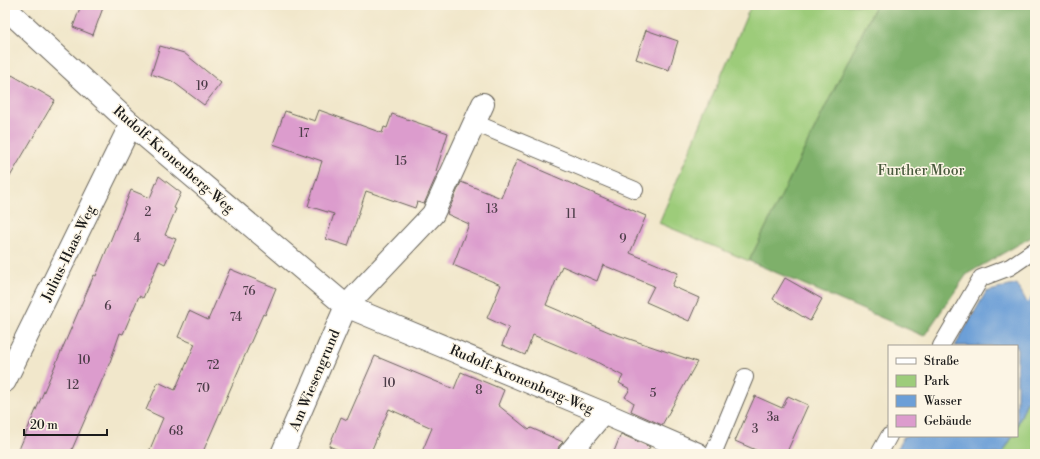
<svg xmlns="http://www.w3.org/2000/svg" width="1040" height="459" font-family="'Libre Bodoni',serif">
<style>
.green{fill:#9dcc7a;stroke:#5c744b}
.forest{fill:#7eb06a;stroke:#4d6643}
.water{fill:#6c9fd7;stroke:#445e7a}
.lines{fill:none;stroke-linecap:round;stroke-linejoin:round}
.stream{stroke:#6c9fd7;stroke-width:8}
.building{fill:#dc9ccd}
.service-casing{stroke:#676359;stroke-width:18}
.minor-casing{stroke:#676359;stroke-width:24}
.service{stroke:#fff;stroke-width:16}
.minor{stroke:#fff;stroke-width:22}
.labels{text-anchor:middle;stroke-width:3;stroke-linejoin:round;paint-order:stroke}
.number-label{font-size:12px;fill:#4c3c48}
.street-label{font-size:14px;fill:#1c1c1c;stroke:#fcf5e5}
.park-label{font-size:14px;fill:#495a3d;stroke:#fcf5e5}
</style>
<rect width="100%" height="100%" fill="#fcf5e5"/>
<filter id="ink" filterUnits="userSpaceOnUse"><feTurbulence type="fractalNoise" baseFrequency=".025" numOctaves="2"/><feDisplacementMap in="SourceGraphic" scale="8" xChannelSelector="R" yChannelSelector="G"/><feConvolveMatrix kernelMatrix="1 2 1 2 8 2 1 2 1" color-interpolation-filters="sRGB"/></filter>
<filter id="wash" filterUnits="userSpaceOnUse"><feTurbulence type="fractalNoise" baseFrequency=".012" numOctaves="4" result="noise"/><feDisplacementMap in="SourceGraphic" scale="16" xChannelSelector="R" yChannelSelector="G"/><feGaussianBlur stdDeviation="0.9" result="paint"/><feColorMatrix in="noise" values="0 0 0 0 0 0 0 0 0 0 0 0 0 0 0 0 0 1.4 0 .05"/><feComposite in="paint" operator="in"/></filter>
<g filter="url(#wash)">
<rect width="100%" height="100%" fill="#f1e7cb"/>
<!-- green -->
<g class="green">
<polygon points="751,5 876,5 749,261 659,223"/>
<polygon points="1035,382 1035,454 1002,454 1013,436 1017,436 1017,426"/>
</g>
<!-- forest -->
<polygon class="forest" points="876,5 1035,5 1035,235 967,274 924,336 749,261"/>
<!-- water -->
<g class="water">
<polygon points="1017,284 1035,317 1035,382 1017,426 1017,346 955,346 986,292"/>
<polygon points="904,436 1013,436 1002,454 894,454"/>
</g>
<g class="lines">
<!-- stream -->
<polyline class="stream" points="1026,317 1035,298"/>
</g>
<g id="blocks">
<!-- building -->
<g class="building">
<polygon points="81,5 104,5 93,35 73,27"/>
<polygon points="646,30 678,41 669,70 636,59"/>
<polygon points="160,46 184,53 221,83 204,105 172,81 151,74"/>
<polygon points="12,75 55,100 5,185 5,88"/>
<polygon points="319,110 382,133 384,127 387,128 392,114 448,133 436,171 438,172 424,204 417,202 415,208 366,191 348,246 326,239 334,214 308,206 322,161 273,144 285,111 315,121"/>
<polygon points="517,159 540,169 540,170 646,216 630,253 678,273 672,286 699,298 689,321 646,302 654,286 603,265 597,281 562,266 546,305 609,332 697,362 662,425 631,411 634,403 625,397 630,389 619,383 623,376 595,361 533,335 525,355 502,345 509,328 487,318 501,285 453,265 469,224 447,214 461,182 501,198"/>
<polygon points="159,176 181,193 174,208 176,209 165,235 176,239 165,264 159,261 143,298 139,296 123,334 120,333 110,362 70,454 17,454 94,275 96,276 131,190 150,198"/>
<polygon points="230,269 276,288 265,315 263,314 202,454 148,454 163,418 146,410 158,382 175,390 195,344 178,337 189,311 208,320"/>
<polygon points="785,278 822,299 810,321 773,299"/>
<polygon points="375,356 454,389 461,372 504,390 498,405 529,430 531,428 563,442 559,446 557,454 421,454 432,428 389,409 370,454 348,454 329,446 341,417 347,420"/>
<polygon points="755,396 782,408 788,396 808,405 786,454 765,454 735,441"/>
<polygon points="621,434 650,447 645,454 613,454"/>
</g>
</g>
</g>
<g filter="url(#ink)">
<use href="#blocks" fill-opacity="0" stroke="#676359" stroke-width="1"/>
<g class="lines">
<defs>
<g id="service">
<polyline points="475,123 635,190"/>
<polyline points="941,346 981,278 1010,267 1035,250"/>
<polyline points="713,454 745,377"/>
<polyline points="879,454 889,436"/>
</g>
<g id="minor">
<polyline points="5,9 14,16 131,124 346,306 603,413 698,454"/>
<polyline points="5,381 131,124"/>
<polyline points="282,454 346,306 433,214 483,104"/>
<polyline points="569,454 603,413"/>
</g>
</defs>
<!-- service casing -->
<use href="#service" class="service-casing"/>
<!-- minor casing -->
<use href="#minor" class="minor-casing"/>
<!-- service -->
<use href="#service" class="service"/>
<!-- minor -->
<use href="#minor" class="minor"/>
</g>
</g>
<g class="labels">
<!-- number labels -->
<g class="number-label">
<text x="202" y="90">19</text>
<text x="304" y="137">17</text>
<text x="401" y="165">15</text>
<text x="492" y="213">13</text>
<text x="148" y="216">2</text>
<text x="571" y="218">11</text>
<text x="137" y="242">4</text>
<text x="623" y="243">9</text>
<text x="249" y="295">76</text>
<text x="108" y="310">6</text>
<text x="236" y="321">74</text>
<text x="84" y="364">10</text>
<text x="213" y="369">72</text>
<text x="389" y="387">10</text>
<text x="73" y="389">12</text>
<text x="203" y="392">70</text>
<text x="479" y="394">8</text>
<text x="653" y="397">5</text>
<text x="773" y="421">3a</text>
<text x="755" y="433">3</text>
<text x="176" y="435">68</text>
</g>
<!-- street labels -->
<g class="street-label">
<text transform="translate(174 159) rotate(41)" y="5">Rudolf-Kronenberg-Weg</text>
<text transform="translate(68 253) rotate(-64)" y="5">Julius-Haas-Weg</text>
<text transform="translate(522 379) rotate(23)" y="5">Rudolf-Kronenberg-Weg</text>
<text transform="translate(314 380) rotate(-67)" y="5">Am Wiesengrund</text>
</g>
<!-- park labels -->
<g class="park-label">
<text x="921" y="175">Further Moor</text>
</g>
</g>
<!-- margin -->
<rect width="1040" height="459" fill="none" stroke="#fcf5e5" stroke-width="20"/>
<!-- legend -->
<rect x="888" y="345" width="130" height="92" fill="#fcf5e5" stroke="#a29e95"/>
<rect x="896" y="358" width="20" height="6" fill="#ffffff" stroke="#a29e95"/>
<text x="924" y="365" font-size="12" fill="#1c1c1c">Straße</text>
<rect x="896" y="375" width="20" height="12" fill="#9dcc7a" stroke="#a29e95"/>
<text x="924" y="385" font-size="12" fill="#1c1c1c">Park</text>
<rect x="896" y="395" width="20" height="12" fill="#6c9fd7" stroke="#a29e95"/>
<text x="924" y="405" font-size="12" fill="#1c1c1c">Wasser</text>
<rect x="896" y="415" width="20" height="12" fill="#dc9ccd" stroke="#a29e95"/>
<text x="924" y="425" font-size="12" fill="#1c1c1c">Gebäude</text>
<!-- scale -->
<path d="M24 429v6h83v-6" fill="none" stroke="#1c1c1c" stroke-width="2"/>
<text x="30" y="429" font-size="12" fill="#1c1c1c" stroke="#fcf5e5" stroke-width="3" paint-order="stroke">20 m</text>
</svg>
